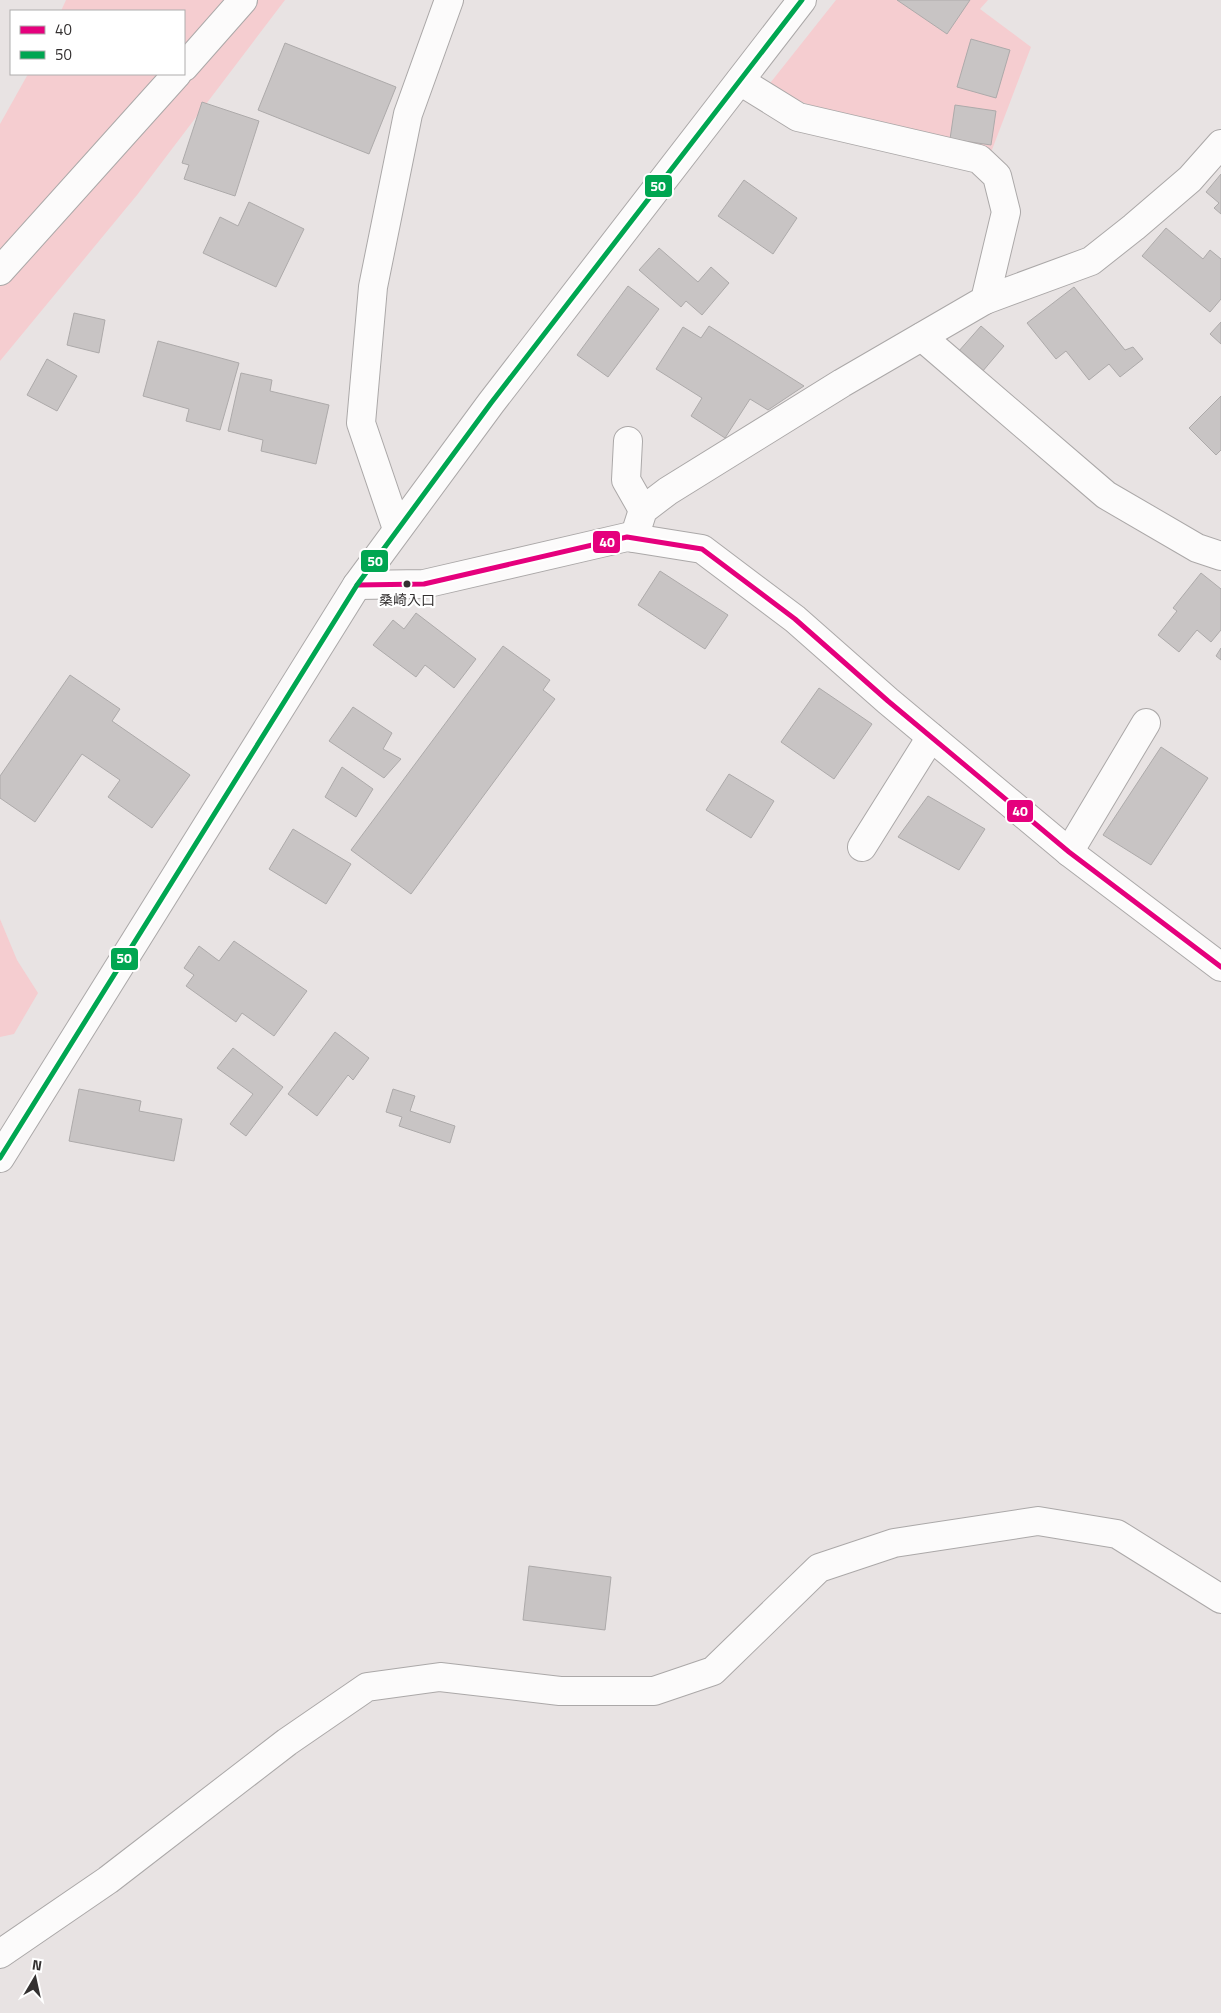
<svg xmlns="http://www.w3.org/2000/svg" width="1221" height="2013" font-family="'Titillium Web','Noto Sans JP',sans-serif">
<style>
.green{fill:#f5cdd0}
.building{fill:#c8c4c4;stroke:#adaaaa}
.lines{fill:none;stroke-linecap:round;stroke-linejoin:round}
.minor-casing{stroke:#aba8a8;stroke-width:30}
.minor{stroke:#fcfbfb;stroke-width:28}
.bus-1-casing{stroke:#fff;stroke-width:9}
.bus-2-casing{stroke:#fff;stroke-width:9}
.bus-1{stroke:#e5007d;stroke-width:5}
.bus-2{stroke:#00a651;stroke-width:5}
.bus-dot{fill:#343131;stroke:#fff;stroke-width:2}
.labels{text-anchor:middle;stroke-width:4.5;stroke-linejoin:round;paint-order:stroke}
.bus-label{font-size:14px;fill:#343131;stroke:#fff}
.line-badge{stroke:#fff;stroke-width:2}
.badge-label{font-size:14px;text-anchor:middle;font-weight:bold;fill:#fff}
</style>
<rect width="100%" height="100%" fill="#e8e3e3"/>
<!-- green -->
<g class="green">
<polygon points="66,0 285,0 137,195 0,361 0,124 28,74 184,74 184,11 61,11"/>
<polygon points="836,0 988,0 980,9 1031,47 990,155 837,117 767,87"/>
<polygon points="0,919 17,960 38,993 14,1034 0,1037"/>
</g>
<!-- building -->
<g class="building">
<polygon points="897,0 970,0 947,34"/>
<polygon points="971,39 1010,50 996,98 957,87"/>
<polygon points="285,43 396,87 369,154 258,110"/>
<polygon points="202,102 259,121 235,196 184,179 189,165 182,163"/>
<polygon points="955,105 996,111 991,145 950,139"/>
<polygon points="1221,174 1221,214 1214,208 1219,203 1206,192"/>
<polygon points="744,180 797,218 773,254 718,216"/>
<polygon points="249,202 304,229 276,287 203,253 220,217 238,226"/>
<polygon points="1166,228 1203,259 1210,250 1221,259 1221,299 1210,312 1142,256"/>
<polygon points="659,248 698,282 711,267 729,283 702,315 686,301 681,307 639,270"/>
<polygon points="628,286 659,309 608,377 577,355"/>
<polygon points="1074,287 1125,350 1133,347 1143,359 1120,377 1109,364 1089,380 1066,351 1056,359 1027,323"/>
<polygon points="74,313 105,320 99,353 67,345"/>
<polygon points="1221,322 1221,344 1210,334"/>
<polygon points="709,326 804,386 768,410 750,399 725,438 691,416 702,398 656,369 683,327 701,338"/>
<polygon points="981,326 1004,346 982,372 958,352"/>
<polygon points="158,341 239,363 220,430 186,421 189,409 143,396"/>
<polygon points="47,359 77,376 57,411 27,395"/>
<polygon points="241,373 272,380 270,391 329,405 316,464 261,451 263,440 228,431"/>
<polygon points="1221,396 1221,450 1216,455 1189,428"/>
<polygon points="660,571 728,615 705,649 638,605"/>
<polygon points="1201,573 1221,589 1221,630 1211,642 1197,630 1179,652 1158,635 1177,611 1173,608"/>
<polygon points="416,613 476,659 454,688 425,665 416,677 373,645 393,620 404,629"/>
<polygon points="503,646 550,680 543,690 555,699 411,894 351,850"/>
<polygon points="1221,648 1221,660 1216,656"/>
<polygon points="70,675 120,709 112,721 190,775 152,828 108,797 120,780 82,754 35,822 0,798 0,776"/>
<polygon points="819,688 872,724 834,779 781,742"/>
<polygon points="353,707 392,733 383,749 401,759 384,778 329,741"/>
<polygon points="1161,747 1208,778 1151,865 1103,835"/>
<polygon points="342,767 373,789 356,817 325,797"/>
<polygon points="729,774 774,801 751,838 706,810"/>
<polygon points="928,796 985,829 959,870 898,837"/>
<polygon points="293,829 351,864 326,904 269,869"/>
<polygon points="234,941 307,991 274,1036 242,1013 236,1022 186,986 194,975 184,968 199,946 219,961"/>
<polygon points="335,1032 369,1058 353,1080 348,1075 317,1116 288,1094"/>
<polygon points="233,1048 283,1087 246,1136 230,1124 253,1094 217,1068"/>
<polygon points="79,1089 141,1101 139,1111 182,1119 174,1161 69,1141"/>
<polygon points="393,1089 415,1096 410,1111 455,1126 450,1143 399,1126 402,1117 386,1112"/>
<polygon points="529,1566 611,1577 605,1630 523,1620"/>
</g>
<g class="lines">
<defs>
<g id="minor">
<polyline points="184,67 243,0"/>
<polyline points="0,271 177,74"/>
<polyline points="985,300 1091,261 1134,227 1190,179 1221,144"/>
<polyline points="922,337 1106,495 1197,548 1221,556"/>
<polyline points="628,441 626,480 643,510"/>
<polyline points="397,529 361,423 373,287 408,114 449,0"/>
<polyline points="634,538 643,510 668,491 842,383 985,300 1006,212 997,176 979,159 798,117 740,81"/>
<polyline points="357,585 424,584 627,537 702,549 795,619 888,701 1069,852 1221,967"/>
<polyline points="862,847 931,737"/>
<polyline points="1069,852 1146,723"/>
<polyline points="0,1158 357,585 491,403 802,0"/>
<polyline points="0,1954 108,1880 287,1742 367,1687 440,1677 560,1691 654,1691 713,1671 819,1568 894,1543 1038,1521 1117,1534 1221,1599"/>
</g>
</defs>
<!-- minor casing -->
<use href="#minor" class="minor-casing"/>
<!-- minor -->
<use href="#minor" class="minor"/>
<defs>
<polyline id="bus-1" points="357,585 424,584 627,537 702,549 795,619 888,701 1069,852 1221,967"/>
<polyline id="bus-2" points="0,1158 357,585 491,403 802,0"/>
</defs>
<!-- bus-1 casing -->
<use href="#bus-1" class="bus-1-casing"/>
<!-- bus-2 casing -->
<use href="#bus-2" class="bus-2-casing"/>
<!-- bus-1 -->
<use href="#bus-1" class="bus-1"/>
<!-- bus-2 -->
<use href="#bus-2" class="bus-2"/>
</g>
<!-- markers -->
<circle class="bus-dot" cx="407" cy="584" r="4.5"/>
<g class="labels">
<!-- bus labels -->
<g class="bus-label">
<text x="407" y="605">桑崎入口</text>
</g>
</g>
<g class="line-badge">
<rect x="644" y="174" width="29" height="24" rx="5" fill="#00a651"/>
<rect x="592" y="530" width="29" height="24" rx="5" fill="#e5007d"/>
<rect x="360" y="549" width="29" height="24" rx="5" fill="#00a651"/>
<rect x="1006" y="799" width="28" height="24" rx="5" fill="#e5007d"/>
<rect x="110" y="947" width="29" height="24" rx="5" fill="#00a651"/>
</g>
<g class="badge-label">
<text x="658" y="191">50</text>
<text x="607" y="547">40</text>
<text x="375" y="566">50</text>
<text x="1020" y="816">40</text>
<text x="124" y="963">50</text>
</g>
<!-- legend -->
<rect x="10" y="10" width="175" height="65" fill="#ffffff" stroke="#aeadad"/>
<rect x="20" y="26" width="25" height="8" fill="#e5007d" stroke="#aeadad"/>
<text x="55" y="35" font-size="15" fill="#343131">40</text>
<rect x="20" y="51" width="25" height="8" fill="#00a651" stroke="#aeadad"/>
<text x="55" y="60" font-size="15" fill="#343131">50</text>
<!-- north arrow -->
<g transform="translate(35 1978) rotate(9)" stroke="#ffffff" stroke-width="4" paint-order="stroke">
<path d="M0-4L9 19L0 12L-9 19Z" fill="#343131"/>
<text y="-8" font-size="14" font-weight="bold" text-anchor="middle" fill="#343131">N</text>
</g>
</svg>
